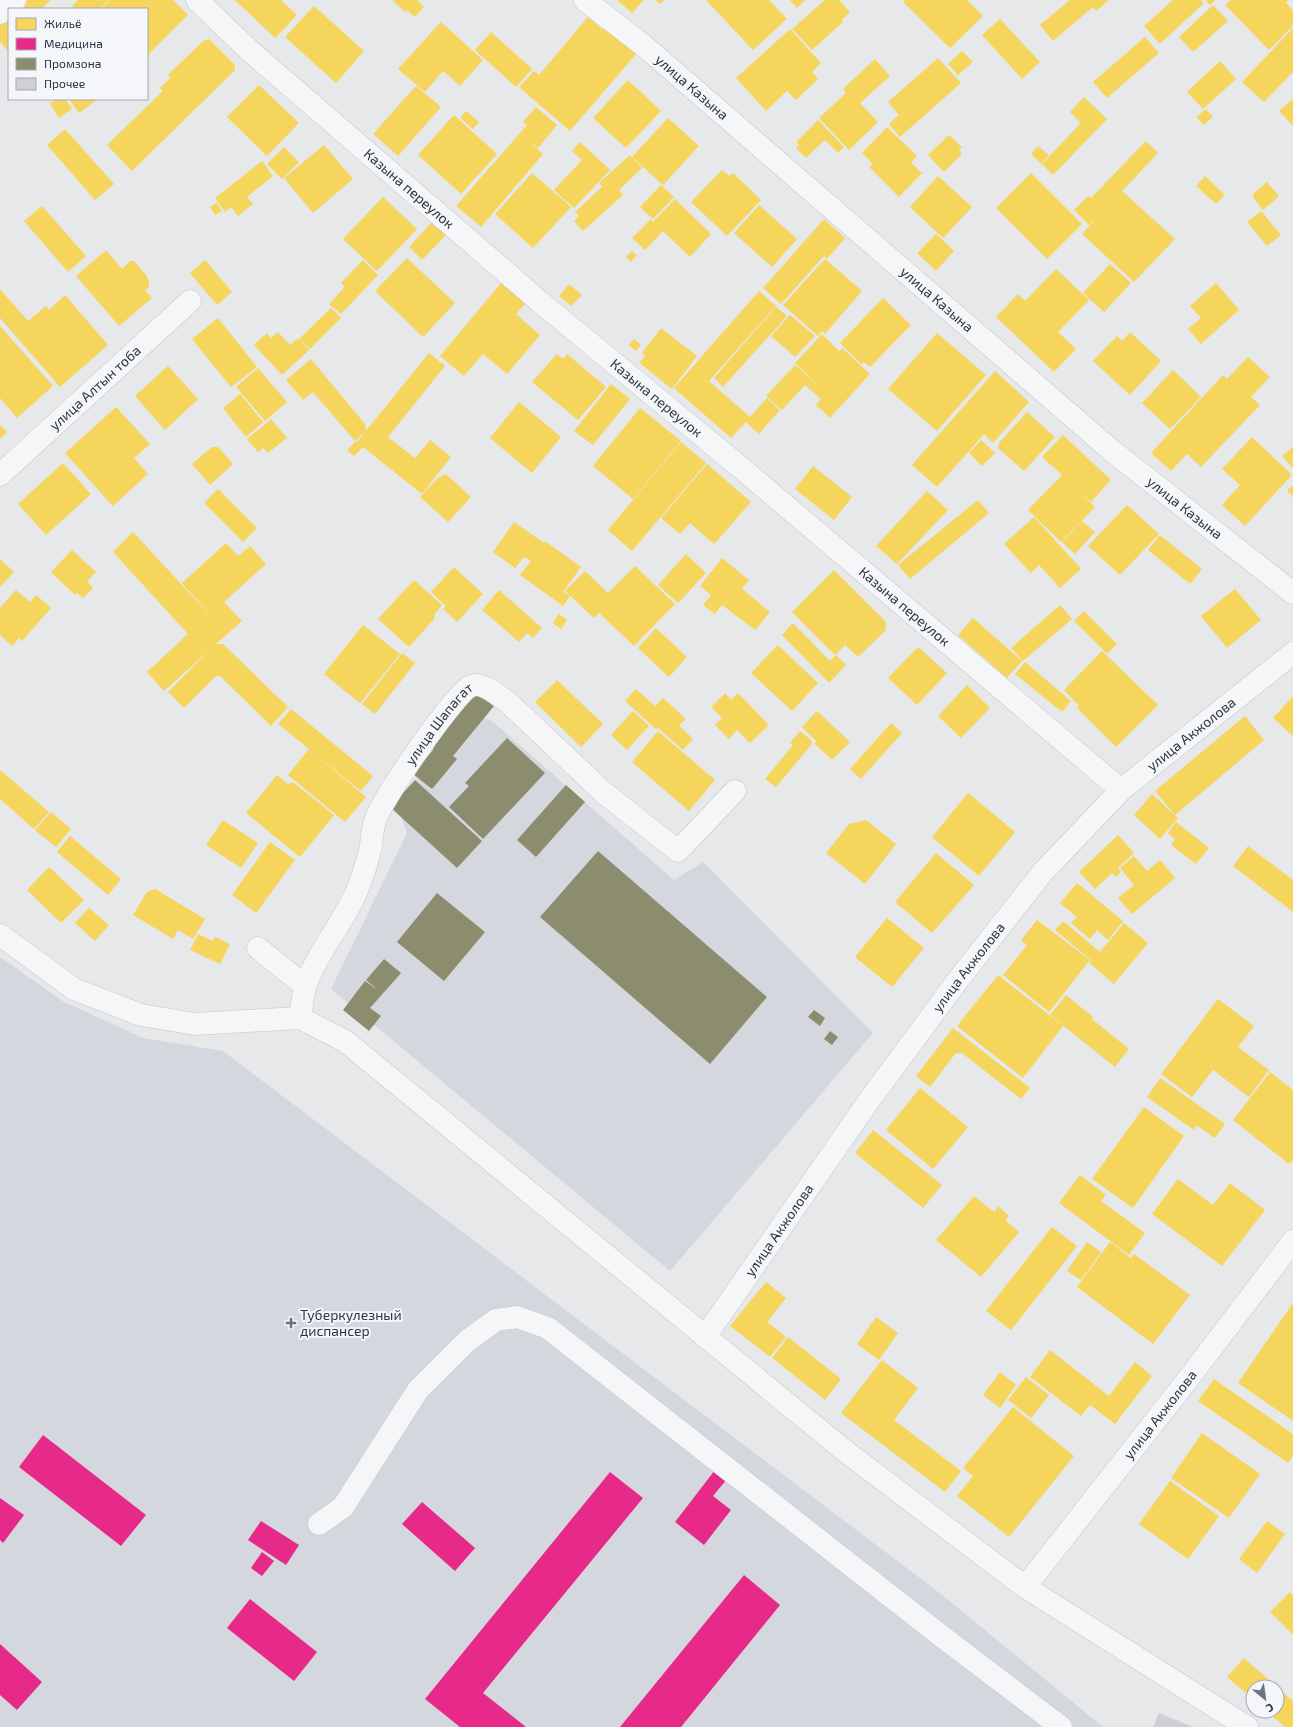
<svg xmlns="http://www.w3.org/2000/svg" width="1293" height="1727" font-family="'Exo 2',sans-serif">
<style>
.built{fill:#d4d7dd}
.homes{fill:#f6d55c}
.health{fill:#e7298a}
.industry{fill:#8c8c6e}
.building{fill:#ced0d3}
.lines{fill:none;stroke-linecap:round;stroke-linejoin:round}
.minor-casing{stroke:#c4c6c8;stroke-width:23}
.minor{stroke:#f5f6f7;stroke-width:22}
.poi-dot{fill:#6c737f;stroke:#f4f6f9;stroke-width:1.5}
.labels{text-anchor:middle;stroke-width:4;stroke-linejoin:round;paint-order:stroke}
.street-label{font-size:14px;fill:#2b3445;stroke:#f4f6f9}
.poi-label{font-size:14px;fill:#2b3445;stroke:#f4f6f9;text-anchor:start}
</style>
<rect width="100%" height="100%" fill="#e6e8ea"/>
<!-- built -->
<g class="built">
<polygon points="466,711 492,721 674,880 703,862 873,1033 670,1271 331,989 407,833 397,806"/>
<polygon points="0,957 64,1002 143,1038 223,1051 941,1594 1103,1727 0,1727"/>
</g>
<!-- homes -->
<g class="homes">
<polygon points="28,0 51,0 41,9 17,9"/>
<polygon points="78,0 109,0 100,9 76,9 72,6"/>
<polygon points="110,0 173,0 188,15 147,56 147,9 101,9"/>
<polygon points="235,0 281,0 297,15 275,38"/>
<polygon points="394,0 417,0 424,7 415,17 407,10 405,12 393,1"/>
<polygon points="617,0 644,0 632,13"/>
<polygon points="656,0 665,0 660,4"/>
<polygon points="706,0 769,0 787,19 753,50"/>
<polygon points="790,0 805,0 797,8"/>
<polygon points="825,0 839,0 850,12 842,20 843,22 812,50 792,29"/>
<polygon points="905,0 967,0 983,16 950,48 903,2"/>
<polygon points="1070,0 1109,0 1096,11 1093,7 1053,41 1040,25"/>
<polygon points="1173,0 1201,0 1204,3 1160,44 1144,26"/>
<polygon points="1205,0 1215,0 1210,5"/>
<polygon points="1231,0 1288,0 1286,3 1293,10 1293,26 1269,50 1225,5"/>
<polygon points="1213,5 1228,21 1193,52 1179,37"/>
<polygon points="314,6 364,51 336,83 285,37"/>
<polygon points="9,16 9,52 0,42 0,24"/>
<polygon points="588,17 602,29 604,27 636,54 570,131 519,87 534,71 539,75"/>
<polygon points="1000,19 1040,62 1022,79 982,35"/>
<polygon points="441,22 483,60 460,86 443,71 425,92 398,69"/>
<polygon points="1293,28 1293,72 1264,102 1242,82"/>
<polygon points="790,29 821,63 812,72 818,79 796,100 787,91 766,111 736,78"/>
<polygon points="491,32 532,69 516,87 475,50"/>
<polygon points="1145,37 1159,53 1107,98 1093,82"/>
<polygon points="209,39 235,65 235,70 132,171 107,145 163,91 160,88 170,78 168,75 203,41"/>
<polygon points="962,51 973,62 958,75 948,64"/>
<polygon points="938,58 961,83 900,137 889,124 899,115 888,102"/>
<polygon points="875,59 890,76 860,103 878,122 849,150 819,118 846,93 843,89"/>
<polygon points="1220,61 1236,79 1203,109 1187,92"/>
<polygon points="628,80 661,111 626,148 593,118"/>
<polygon points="259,85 299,123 267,156 227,117"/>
<polygon points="416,86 441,107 398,156 373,134"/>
<polygon points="1084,97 1107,119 1053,175 1042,164 1081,123 1070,112"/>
<polygon points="56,99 65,99 72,109 59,118 50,104"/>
<polygon points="69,99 98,99 79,113"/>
<polygon points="1293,99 1293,126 1279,111"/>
<polygon points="536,107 557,125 538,148 529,141 543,154 481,227 456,206 520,133 521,135 520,133 527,125 523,122"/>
<polygon points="1206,109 1213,117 1204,125 1196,117"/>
<polygon points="466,111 479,122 473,129 460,118"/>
<polygon points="454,115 497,154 461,194 418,155"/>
<polygon points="668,118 699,146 663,185 632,157"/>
<polygon points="818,120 844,147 838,153 825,140 806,158 796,148 799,145 796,142"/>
<polygon points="887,127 917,156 911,163 922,173 899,197 869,167 873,164 862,153"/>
<polygon points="65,129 114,184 95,200 47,145"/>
<polygon points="949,135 962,147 959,150 962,154 944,172 928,155"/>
<polygon points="1146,141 1158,153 1122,191 1175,239 1134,282 1082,234 1096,219 1089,225 1074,210 1088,196 1091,198"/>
<polygon points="580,142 610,170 574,208 554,190 582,160 572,151"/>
<polygon points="324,145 353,179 313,213 284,178"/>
<polygon points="1038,146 1049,155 1041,164 1031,154"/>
<polygon points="284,147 299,162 282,179 267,164"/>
<polygon points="630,155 642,168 619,190 623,195 583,231 574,221 579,216 575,212 602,187 599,183"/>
<polygon points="262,161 273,176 247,197 253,204 238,216 231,207 225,212 215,198"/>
<polygon points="722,170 729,176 733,173 761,200 727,236 691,202"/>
<polygon points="532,173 571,207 533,248 495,214"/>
<polygon points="1031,173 1082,224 1047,259 996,208"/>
<polygon points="938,176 972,207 943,238 910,207"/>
<polygon points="1205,176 1225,195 1216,204 1196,186"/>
<polygon points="1267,182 1279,196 1263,210 1254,199 1253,194"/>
<polygon points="661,185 674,197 653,219 640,207"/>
<polygon points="383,197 417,229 377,271 343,239"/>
<polygon points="675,199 711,234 690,257 663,231 645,250 632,238 651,219 653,222"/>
<polygon points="217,203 222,211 215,215 210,207"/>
<polygon points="759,205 797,239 772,267 734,233"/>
<polygon points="42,206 86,256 68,272 24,221"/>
<polygon points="1261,211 1281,235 1267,246 1247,222"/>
<polygon points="824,219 845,238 827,259 824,256 781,304 763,288"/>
<polygon points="432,222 446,235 422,260 409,247"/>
<polygon points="936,234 954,251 936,271 917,253"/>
<polygon points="106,250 122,269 130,261 134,261 147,276 149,283 149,287 145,290 152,298 119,326 76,276"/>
<polygon points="632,251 637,255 631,262 626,257"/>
<polygon points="407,258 455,303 423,337 375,291"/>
<polygon points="825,259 862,291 825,334 822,331 818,336 783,305"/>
<polygon points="205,260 232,292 217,305 190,273"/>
<polygon points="363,260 378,275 341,314 329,304 345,287 341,283"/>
<polygon points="1110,264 1131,283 1104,312 1083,293"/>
<polygon points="1056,269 1089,300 1058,332 1076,349 1054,372 996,317 1018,294 1025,301"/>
<polygon points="502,282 526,303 516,314 540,335 507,374 483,354 464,376 440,356"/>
<polygon points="1216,283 1239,310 1201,344 1188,329 1201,318 1190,306"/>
<polygon points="569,284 582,295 571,306 559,296"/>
<polygon points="0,289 28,321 46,306 49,310 65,295 108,345 60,387 0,318"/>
<polygon points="759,291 776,306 709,381 750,417 767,398 780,410 759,434 746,422 731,438 674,388"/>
<polygon points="883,298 911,325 870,367 864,362 861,364 840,343"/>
<polygon points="776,307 787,316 723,387 714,378"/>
<polygon points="331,308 341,318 310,349 299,339"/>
<polygon points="790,315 815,336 795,357 771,336"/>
<polygon points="218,318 257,367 231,387 192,339"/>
<polygon points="0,326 53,386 17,418 0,398"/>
<polygon points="661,328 697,356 672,389 642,365 640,362 645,356 642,353"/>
<polygon points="278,332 290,345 298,338 309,350 282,375 254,345 267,333 271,338"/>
<polygon points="1130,332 1161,361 1130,395 1093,361 1117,336 1122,341"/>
<polygon points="937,333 986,375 937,431 888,389"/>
<polygon points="822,334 839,351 842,348 870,374 830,418 816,405 821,399 805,385 782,410 766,396 795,365 824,391 795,363"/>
<polygon points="634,339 641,345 636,351 629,345"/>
<polygon points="429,353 445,366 388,437 415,458 430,440 451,457 422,494 363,447 354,456 347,450 356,441 357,442"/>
<polygon points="557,354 563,359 567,354 606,387 578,420 532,382"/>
<polygon points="1248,357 1270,377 1251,397 1260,405 1201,467 1187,454 1171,471 1151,453 1223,375 1227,379"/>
<polygon points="311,359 365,424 366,431 355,441 313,392 303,400 286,380"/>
<polygon points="168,366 198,399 165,430 135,396"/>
<polygon points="258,368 287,402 265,421 236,387"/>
<polygon points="1173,370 1201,397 1170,429 1142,403"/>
<polygon points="995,371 1029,402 993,443 984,434 937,487 912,465"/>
<polygon points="611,384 630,399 593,445 574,431"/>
<polygon points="240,394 263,422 246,437 223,408"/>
<polygon points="519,402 561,437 532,473 490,438"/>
<polygon points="116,407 150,444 134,458 148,474 113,506 65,453"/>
<polygon points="640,408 681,441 633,499 593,466"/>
<polygon points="1027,412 1055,437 1024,471 998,448 999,443"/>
<polygon points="271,419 287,438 268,453 263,448 258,452 247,439"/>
<polygon points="0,425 7,432 0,439"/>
<polygon points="1063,435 1111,480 1091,502 1076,489 1095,507 1061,542 1028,510 1062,475 1042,457"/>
<polygon points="1252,437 1292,475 1245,526 1222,505 1240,485 1222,469"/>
<polygon points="981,440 995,453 982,466 969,453"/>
<polygon points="681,442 706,463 632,551 608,530"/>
<polygon points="212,447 218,447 233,464 210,485 192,464"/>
<polygon points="1293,447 1293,468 1282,456"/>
<polygon points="63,463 91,494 46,535 18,504"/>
<polygon points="707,464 751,502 714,544 690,523 680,534 661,518"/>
<polygon points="813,466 852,497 834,520 795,489"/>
<polygon points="446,474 471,497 448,522 420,497 438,478"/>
<polygon points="1293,485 1293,497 1287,490"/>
<polygon points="218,489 257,528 243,542 204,503"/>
<polygon points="927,491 948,510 897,564 876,546"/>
<polygon points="978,500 989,513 910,579 898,565"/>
<polygon points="1127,505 1159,534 1120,575 1088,546"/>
<polygon points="1034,517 1081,569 1060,588 1039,565 1031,573 1004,544"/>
<polygon points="1082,521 1095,532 1075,554 1062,542"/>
<polygon points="514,522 544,543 545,541 581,567 563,592 570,596 563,606 520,575 531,561 524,557 515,568 493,552"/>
<polygon points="133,532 220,626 182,583 226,543 238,556 250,546 266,564 224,602 242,621 216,644 223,644 288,707 271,726 220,676 216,676 184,708 168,692 211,649 164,691 147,672 188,634 113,552"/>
<polygon points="1160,535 1202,569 1190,584 1148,550"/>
<polygon points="72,550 96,572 87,581 93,588 83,598 77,593 75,595 51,572"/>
<polygon points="686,554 706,573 678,603 658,585"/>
<polygon points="722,558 749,580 742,589 770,612 755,630 722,605 715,614 703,605 711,595 700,586"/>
<polygon points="0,559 14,572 0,587"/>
<polygon points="635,566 675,604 634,646 599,613 594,618 565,591 585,571 608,593"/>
<polygon points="454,567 483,594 457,622 443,609 446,606 431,592"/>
<polygon points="834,570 886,622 885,631 858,657 845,645 835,655 792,612"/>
<polygon points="414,580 442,605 435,614 434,619 409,647 378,619"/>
<polygon points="1235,589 1261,620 1227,648 1201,616"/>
<polygon points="16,590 30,602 36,595 51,608 22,641 19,638 12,646 0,635 0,608"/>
<polygon points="499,590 542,628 533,638 527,633 519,642 482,610"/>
<polygon points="1060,605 1072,619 1023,661 1011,648"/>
<polygon points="1084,611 1117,644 1107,654 1074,621"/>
<polygon points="559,614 567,620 561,629 553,623"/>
<polygon points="973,618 1022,661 1007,678 958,635"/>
<polygon points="793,623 830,661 836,655 846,665 829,683 782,635"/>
<polygon points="363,625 400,654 360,703 324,674"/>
<polygon points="656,628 687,657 669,677 638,648"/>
<polygon points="778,645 818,683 792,711 751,673"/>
<polygon points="918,647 947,673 917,705 888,678"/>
<polygon points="1102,651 1158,705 1116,747 1077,708 1079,706 1064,690"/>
<polygon points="402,653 415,663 375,714 362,704"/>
<polygon points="1025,662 1071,701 1062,712 1015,674"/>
<polygon points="557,680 603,724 581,747 535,702"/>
<polygon points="967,685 990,708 961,738 938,716"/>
<polygon points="636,689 655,706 663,698 686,719 679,725 693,739 683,750 658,728 656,729 625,701"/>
<polygon points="725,693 731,700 738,693 769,725 750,743 737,730 729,739 715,725 722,718 711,707"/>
<polygon points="1293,696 1293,736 1273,718"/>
<polygon points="291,709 373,776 361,791 278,724"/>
<polygon points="633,711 649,726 627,750 611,735"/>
<polygon points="817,711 850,742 832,760 814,743 817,742 802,727"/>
<polygon points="1245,716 1264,740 1175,815 1155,791"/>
<polygon points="891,723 902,733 861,779 850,769"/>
<polygon points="658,731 715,780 689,811 632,762"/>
<polygon points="800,731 811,740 812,744 776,787 765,779 793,745 790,743"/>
<polygon points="309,749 366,797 345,822 288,775"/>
<polygon points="0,770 49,812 34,829 0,799"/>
<polygon points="277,775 288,784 293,782 334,815 300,857 246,813"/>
<polygon points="968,793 1015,832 979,876 932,837"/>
<polygon points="1152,794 1178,818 1160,839 1134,815"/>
<polygon points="51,812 71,829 56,847 35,830"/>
<polygon points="223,820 258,843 241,868 206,845"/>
<polygon points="866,820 896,844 865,884 826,853 849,824"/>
<polygon points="1176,822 1209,848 1196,864 1171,845 1175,839 1168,833"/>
<polygon points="1118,835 1134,853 1118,868 1121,872 1116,877 1112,873 1095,889 1079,872"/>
<polygon points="70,836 121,879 108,895 57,852"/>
<polygon points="270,842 295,860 256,913 232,895"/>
<polygon points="1248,846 1293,880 1293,912 1233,866"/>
<polygon points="936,853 974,885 932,933 895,902"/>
<polygon points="1134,856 1147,871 1160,860 1175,878 1132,914 1118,898 1134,885 1120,868"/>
<polygon points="49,867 84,900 61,923 27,890"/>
<polygon points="1077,883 1123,921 1108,940 1097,930 1090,939 1071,923 1077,917 1060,903"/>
<polygon points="155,889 205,919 193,939 178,930 173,939 133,915 147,892"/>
<polygon points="89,908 109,925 95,941 75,923"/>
<polygon points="887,918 924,948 892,987 855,957"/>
<polygon points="1037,920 1090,960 1049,1012 1003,975 1027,945 1021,940"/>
<polygon points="1063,921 1100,952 1124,923 1148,943 1114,984 1089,963 1091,960 1055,930"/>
<polygon points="198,934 213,941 215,937 230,944 220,964 190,950"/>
<polygon points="998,975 1063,1026 1023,1078 957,1026"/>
<polygon points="1066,995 1093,1017 1092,1019 1129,1049 1115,1067 1050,1015"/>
<polygon points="1218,999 1254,1026 1238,1047 1269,1070 1249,1097 1213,1070 1192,1097 1161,1074"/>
<polygon points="953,1028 1030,1088 1021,1099 962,1053 958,1053 955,1054 930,1087 916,1076"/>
<polygon points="1270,1072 1293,1090 1293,1160 1289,1164 1233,1120"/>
<polygon points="1160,1078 1225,1124 1215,1138 1196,1125 1194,1130 1147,1097"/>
<polygon points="920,1088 968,1127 933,1169 886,1130"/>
<polygon points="1144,1107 1184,1136 1133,1208 1092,1179"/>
<polygon points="873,1130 942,1185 923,1208 855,1153"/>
<polygon points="1080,1175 1106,1195 1101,1201 1145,1233 1129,1255 1059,1203"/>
<polygon points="1178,1179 1213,1205 1230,1183 1265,1210 1222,1266 1152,1214"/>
<polygon points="974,1196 994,1212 998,1206 1009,1216 1005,1220 1019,1232 981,1277 936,1240"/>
<polygon points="1052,1227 1077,1246 1011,1330 986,1311"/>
<polygon points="1087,1242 1101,1252 1081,1280 1067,1271"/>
<polygon points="1110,1242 1131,1258 1134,1254 1190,1295 1153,1344 1077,1287"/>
<polygon points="766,1282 786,1298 767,1322 786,1337 770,1357 730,1326"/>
<polygon points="1293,1303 1293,1421 1238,1383"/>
<polygon points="876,1317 898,1333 879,1360 857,1344"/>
<polygon points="788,1337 841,1379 825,1400 772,1358"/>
<polygon points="1050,1350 1109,1396 1135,1362 1152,1376 1115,1424 1090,1405 1081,1416 1030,1377"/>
<polygon points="882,1360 918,1388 894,1420 961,1471 945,1492 841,1413"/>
<polygon points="1000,1372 1016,1385 1000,1408 983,1395"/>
<polygon points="1026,1377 1049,1395 1031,1418 1008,1400"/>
<polygon points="1214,1379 1293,1434 1293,1456 1288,1463 1198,1401"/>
<polygon points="1013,1407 1074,1456 1009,1537 957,1496 973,1476 963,1468"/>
<polygon points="1202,1433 1260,1474 1229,1518 1171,1478"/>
<polygon points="1170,1481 1219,1516 1188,1559 1139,1524"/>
<polygon points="1267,1521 1285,1534 1257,1573 1239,1559"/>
<polygon points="1290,1592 1293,1595 1293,1635 1270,1612"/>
<polygon points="1244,1658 1293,1701 1293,1727 1285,1727 1266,1711 1277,1711 1277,1687 1253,1687 1253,1699 1227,1677"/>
</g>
<!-- health -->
<g class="health">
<polygon points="43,1435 146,1515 121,1546 19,1467"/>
<polygon points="715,1470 727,1479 713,1496 731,1510 704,1545 675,1522"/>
<polygon points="610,1472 643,1498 483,1693 526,1727 460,1727 425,1699"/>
<polygon points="0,1498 24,1515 3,1543 0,1540"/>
<polygon points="422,1502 475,1548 455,1571 402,1524"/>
<polygon points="261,1521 299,1545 286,1565 248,1540"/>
<polygon points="262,1552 274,1561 262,1576 251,1568"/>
<polygon points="744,1575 780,1605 681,1727 620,1727"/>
<polygon points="250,1599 317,1652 294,1681 227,1628"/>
<polygon points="0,1644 42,1682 17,1710 0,1695"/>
</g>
<!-- industry -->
<g class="industry">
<polygon points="478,693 494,706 453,756 457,759 432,789 413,774 433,750 434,742 472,696"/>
<polygon points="507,738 545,773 483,839 449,807 469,786 465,783"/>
<polygon points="415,780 482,841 457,868 390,807"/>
<polygon points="566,785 585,802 536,857 517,840"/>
<polygon points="598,851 767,997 710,1064 540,917"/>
<polygon points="437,893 485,932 444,981 397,942"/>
<polygon points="384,959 401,973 370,1008 381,1016 369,1031 343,1010 365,981 378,990 366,980"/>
<polygon points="814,1010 825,1018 820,1026 808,1017"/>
<polygon points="830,1031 838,1037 832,1045 824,1039"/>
</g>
<!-- building -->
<polygon class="building" points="1159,1713 1193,1727 1153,1727"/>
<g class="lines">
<defs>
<g id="minor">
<path id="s1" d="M197 0 249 50 539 301 740 467 1121 790"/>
<path id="s2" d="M585 0 643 45 1111 450 1293 593"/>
<polyline points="0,13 15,0"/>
<path id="s3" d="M0 475 190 301"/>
<polyline points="0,935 74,989 141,1015 195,1024 300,1018 345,1041 845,1451 1025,1587 1247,1727"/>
<polyline points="258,948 305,986"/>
<path id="s4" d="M300 1018C302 1007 302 995 306 985 317 953 340 927 354 897 361 883 366 866 370 851 372 841 372 831 375 821 380 802 455 692 471 686 482 681 502 698 511 705L604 793 678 851 735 791"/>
<path id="s5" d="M705 1337 868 1102 958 980 1043 872 1121 790 1293 653"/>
<polyline points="319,1524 343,1507 418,1390 467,1341 496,1320 517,1317 548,1328 940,1635 1061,1727"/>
<path id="s6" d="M1025 1587 1192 1374 1293 1241"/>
</g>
</defs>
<!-- minor casing -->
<use href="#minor" class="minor-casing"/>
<!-- minor -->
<use href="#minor" class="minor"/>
</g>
<!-- markers -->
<path class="poi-dot" d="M289 1317h4v4h4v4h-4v4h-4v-4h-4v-4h4z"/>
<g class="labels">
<!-- street labels -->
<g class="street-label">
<text dy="5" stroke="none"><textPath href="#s2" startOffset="138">улица Казына</textPath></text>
<text dy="5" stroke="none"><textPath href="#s1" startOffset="284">Казына переулок</textPath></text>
<text dy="5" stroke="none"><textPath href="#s2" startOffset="462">улица Казына</textPath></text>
<text dy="5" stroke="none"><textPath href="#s3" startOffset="129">улица Алтын тоба</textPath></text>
<text dy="5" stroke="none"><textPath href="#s1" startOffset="608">Казына переулок</textPath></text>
<text dy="5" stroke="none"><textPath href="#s2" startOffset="786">улица Казына</textPath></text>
<text dy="5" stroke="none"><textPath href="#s1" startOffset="932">Казына переулок</textPath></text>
<text dy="5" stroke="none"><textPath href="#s4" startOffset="330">улица Шапагат</textPath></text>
<text dy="5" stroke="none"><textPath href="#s5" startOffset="778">улица Акжолова</textPath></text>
<text dy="5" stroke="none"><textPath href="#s5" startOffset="454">улица Акжолова</textPath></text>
<text dy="5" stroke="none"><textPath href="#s5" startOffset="130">улица Акжолова</textPath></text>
<text dy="5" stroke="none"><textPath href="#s6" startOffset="219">улица Акжолова</textPath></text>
</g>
<!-- poi labels -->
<g class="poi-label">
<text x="300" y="1320">Туберкулезный<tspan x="300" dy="16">диспансер</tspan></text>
</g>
</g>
<!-- legend -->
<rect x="8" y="8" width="140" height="92" fill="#f4f6f9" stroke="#a4a8b1"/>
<rect x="16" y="18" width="20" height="12" fill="#f6d55c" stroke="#a4a8b1"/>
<text x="44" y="28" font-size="12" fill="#2b3445">Жильё</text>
<rect x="16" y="38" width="20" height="12" fill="#e7298a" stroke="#a4a8b1"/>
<text x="44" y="48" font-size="12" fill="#2b3445">Медицина</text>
<rect x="16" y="58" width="20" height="12" fill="#8c8c6e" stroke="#a4a8b1"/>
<text x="44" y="68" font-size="12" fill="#2b3445">Промзона</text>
<rect x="16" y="78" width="20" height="12" fill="#ced0d3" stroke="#a4a8b1"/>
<text x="44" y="88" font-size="12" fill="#2b3445">Прочее</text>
<!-- north arrow -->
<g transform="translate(1265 1699) rotate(151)"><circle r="19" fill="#f4f6f9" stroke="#a4a8b1"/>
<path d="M0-3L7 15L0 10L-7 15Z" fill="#6c737f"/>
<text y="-6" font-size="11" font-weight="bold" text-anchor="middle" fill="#2b3445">С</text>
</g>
</svg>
